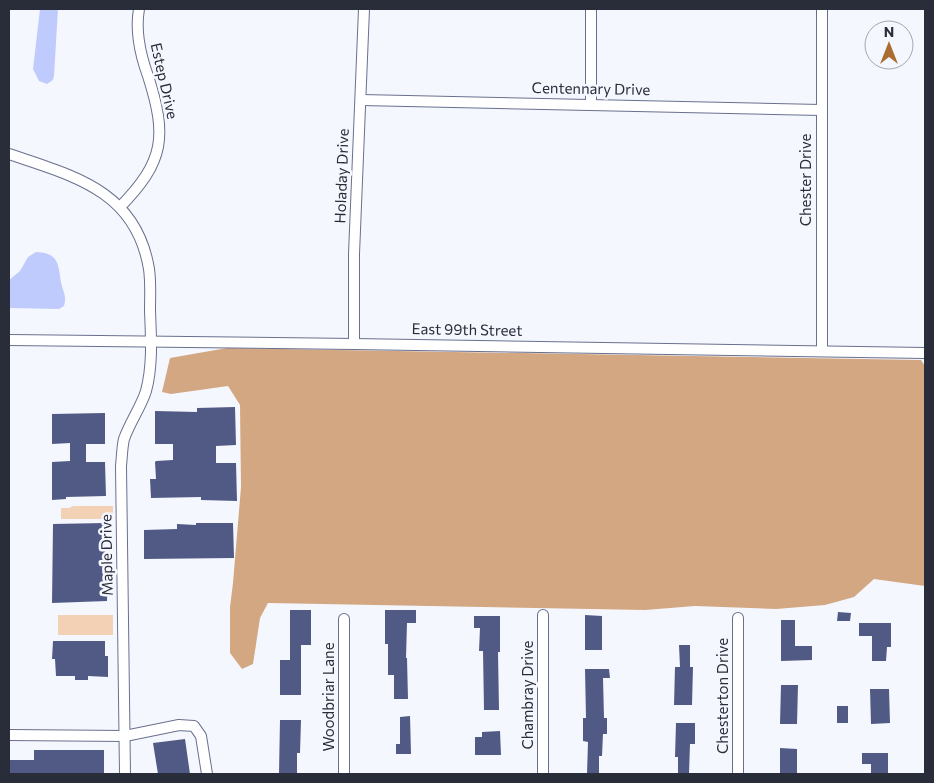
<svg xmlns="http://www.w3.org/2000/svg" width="934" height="783" font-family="Commissioner,sans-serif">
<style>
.green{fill:#f2d1b5}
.forest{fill:#d2a782}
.water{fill:#bfcbfd}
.building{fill:#515a85}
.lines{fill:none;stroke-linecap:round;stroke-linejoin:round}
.street-casing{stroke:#69708e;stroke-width:12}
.street{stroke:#fff;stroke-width:10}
.labels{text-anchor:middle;stroke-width:5;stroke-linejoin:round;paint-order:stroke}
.street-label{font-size:15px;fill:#292c39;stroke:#f5f7fe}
</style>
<rect width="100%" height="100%" fill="#f5f7fe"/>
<!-- green -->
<g class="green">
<polygon points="73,506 113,506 113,519 61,519 61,508 69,508"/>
<rect x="58" y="615" width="55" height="20"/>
</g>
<!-- forest -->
<polygon class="forest" points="227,348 921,360 925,366 925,586 874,579 854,597 825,605 776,609 695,606 645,610 268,603 260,618 253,664 242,669 230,653 230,607 233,583 241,487 240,405 228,386 171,394 162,392 170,358"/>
<!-- water -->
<g class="water">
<polygon points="40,9 58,9 54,76 53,80 47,84 39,81 33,69"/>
<path d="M36 252C59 253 58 264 61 282 63 292 67 296 64 306L59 309 9 308V280L20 271 28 257Z"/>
</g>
<!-- building -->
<g class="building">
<polygon points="235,407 236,445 216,446 216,463 236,463 237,501 201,500 201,497 151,498 150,479 156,479 155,462 156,461 173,460 173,444 155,444 155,411 197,412 197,408"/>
<polygon points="105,413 105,444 86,444 86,462 105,462 106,496 66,497 66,499 52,500 52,462 70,461 70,443 52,444 52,414"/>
<polygon points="105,523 105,572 108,572 107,601 52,603 53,524"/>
<polygon points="196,523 233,523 234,558 144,559 144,530 177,529 177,524 196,525"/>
<polygon points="290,610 311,610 311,645 301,645 301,695 280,695 280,660 290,660"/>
<polygon points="385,610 416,610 416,623 407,623 406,658 407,658 408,699 394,699 394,675 388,675 388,644 385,644"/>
<polygon points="838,612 851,613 850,621 837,621"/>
<polygon points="585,615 602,616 602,650 585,650"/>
<polygon points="474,616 500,616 500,652 498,652 499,710 484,710 483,651 479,651 480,628 474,628"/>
<polygon points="781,620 795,620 795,646 812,646 812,660 781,661"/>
<polygon points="859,623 891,623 891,647 887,647 886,661 872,661 872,636 859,636"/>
<polygon points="53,641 105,641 105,656 108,656 108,677 88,676 88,680 75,680 75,676 56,676 55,659 52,659"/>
<polygon points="679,645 690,645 690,667 693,667 692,705 674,705 675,667 680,667"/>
<polygon points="585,669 609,669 610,678 603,678 604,718 607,718 607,734 603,734 602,756 599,756 599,774 587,774 588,742 583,741 583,718 586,718"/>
<polygon points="781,685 798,685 797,724 780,724"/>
<polygon points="870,689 889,689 890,723 871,724"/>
<rect x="837" y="706" width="11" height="17"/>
<polygon points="410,716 411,754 396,754 396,744 400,744 400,717"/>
<polygon points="280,720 301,720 300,753 297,753 297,774 279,774"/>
<polygon points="676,723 695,723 695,744 690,744 689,774 678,774 678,757 675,757"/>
<polygon points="500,731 501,755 475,755 475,737 482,737 482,732"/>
<polygon points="185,739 190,774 158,774 153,743"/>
<polygon points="780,748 797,749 797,774 780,774"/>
<polygon points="34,750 104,750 104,774 9,774 9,760 34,760"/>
<polygon points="862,753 888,753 888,774 871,774 871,764 862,764"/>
</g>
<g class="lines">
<defs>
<g id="street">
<polyline points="591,9 591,104"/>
<polyline points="361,100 821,110"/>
<path d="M9 154C73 176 136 190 149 269 151 283 150 297 150 311 151 337 153 365 146 391 141 407 130 422 124 439 122 447 122 457 121 466L125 774"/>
<path d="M120 207C165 161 167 136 148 76 140 54 135 32 139 9"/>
<polyline points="9,340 354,344 925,353"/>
<polyline points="354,344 354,254 364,9"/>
<polyline points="822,351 822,9"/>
<polyline points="344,619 344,774"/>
<polyline points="9,735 125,736 179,725 194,726 201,736 207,774"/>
<polyline points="543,774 543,615"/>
<polyline points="738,774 738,618"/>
</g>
</defs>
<!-- street casing -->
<use href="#street" class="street-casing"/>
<!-- street -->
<use href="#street" class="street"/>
</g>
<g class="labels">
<!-- street labels -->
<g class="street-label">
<text transform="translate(164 81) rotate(77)" y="5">Estep Drive</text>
<text transform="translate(591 89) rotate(1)" y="5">Centennary Drive</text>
<text transform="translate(342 176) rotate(-88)" y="5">Holaday Drive</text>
<text transform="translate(806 180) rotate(-90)" y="5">Chester Drive</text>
<text transform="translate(467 330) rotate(1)" y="5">East 99th Street</text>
<text transform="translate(107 555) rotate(-91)" y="5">Maple Drive</text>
<text transform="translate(528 695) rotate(-90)" y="5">Chambray Drive</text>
<text transform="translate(723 696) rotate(-90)" y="5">Chesterton Drive</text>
<text transform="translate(329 697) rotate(-90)" y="5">Woodbriar Lane</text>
</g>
</g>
<!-- border -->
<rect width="934" height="783" fill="none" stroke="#292c39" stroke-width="20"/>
<!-- north arrow -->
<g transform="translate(889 45)"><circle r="24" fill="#f5f7fe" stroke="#a3a6af"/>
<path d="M0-4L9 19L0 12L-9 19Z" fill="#aa6d30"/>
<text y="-8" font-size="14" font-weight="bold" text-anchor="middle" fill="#292c39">N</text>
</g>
</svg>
